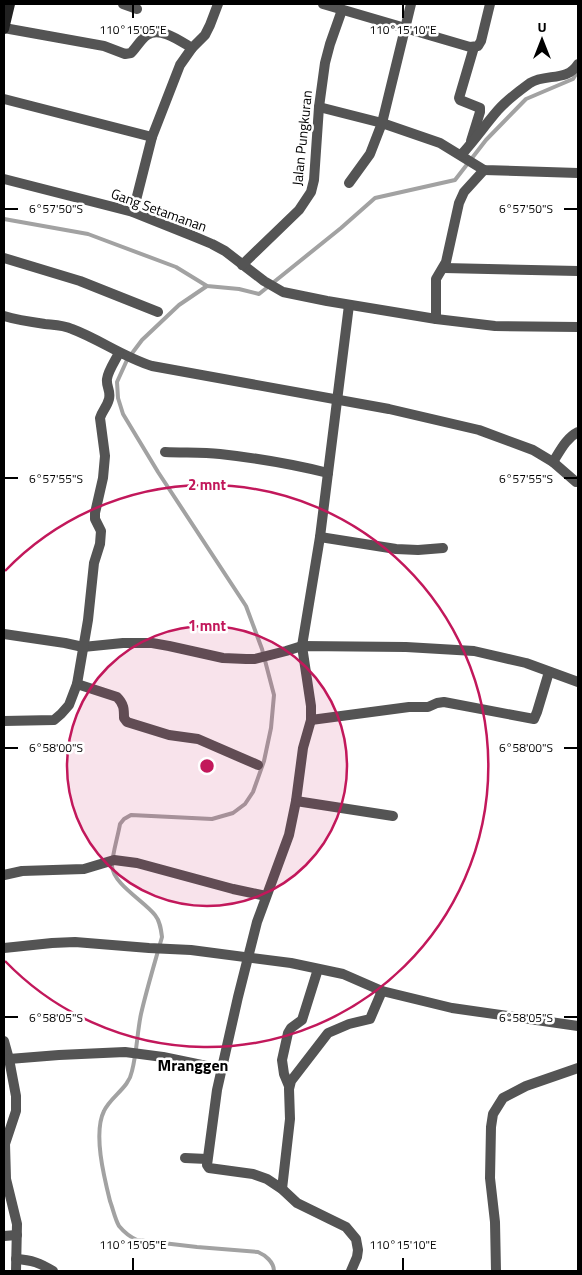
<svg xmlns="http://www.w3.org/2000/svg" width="582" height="1275" font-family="'Titillium Web',sans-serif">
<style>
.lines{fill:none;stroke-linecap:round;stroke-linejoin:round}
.stream{stroke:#a2a2a2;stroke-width:4}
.street{stroke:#545454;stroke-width:10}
.secondary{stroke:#212121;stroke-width:10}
.ticks{fill:none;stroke:#000;stroke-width:2}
.ring{fill:none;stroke:#c2185b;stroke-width:2.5}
.labels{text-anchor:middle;stroke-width:5;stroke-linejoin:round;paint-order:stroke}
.street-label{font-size:14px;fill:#000;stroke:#fff}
.quarter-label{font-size:16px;font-weight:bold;fill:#000;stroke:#fff}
.ticks-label{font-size:12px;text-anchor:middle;fill:#000;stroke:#fff;stroke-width:5;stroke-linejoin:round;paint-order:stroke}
.centre{fill:#c2185b;stroke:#fff;stroke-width:2.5}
.ring-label{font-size:15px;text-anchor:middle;font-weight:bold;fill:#c2185b;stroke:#fff;stroke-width:5;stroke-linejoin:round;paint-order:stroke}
</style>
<rect width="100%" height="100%" fill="#fff"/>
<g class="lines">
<!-- stream -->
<g class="stream">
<polyline points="4,219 88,234 176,267 207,286 239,289 259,294 341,228 375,198 455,180 486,140 526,99 573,79 578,71"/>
<path d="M207 286 179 305 142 340 127 360 117 382 118 398 123 414 158 472 246 606 262 649 274 695 271 728 264 761 253 792 245 804 233 813 212 819 131 815 124 819 120 824C118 836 112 855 112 866 113 884 144 901 155 915 160 921 161 929 162 937 155 962 147 988 141 1014 137 1033 137 1052 132 1071 129 1088 111 1096 104 1111 93 1133 104 1177 110 1201 113 1209 115 1219 119 1226 124 1232 130 1237 137 1240L197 1247 258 1252C265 1255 274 1262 274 1271"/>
</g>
<!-- street -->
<g class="street">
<polyline points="123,4 137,9"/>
<polyline points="323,4 470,47 478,46 481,41 490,4"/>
<path d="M4 28 104 46 125 54 131 53C136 48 141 39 147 35 160 26 180 41 192 48"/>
<polyline points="4,99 152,137"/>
<polyline points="319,107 382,123 440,143 484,170 578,173"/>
<polyline points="471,141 480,112 480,108 460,100 459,98 474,47"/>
<path d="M461 155C474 141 485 125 498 110 507 100 519 91 530 83 546 73 567 82 578 64"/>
<polyline points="4,179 133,212 193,236 212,244 225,251 264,281 283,292 327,301 436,319 495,326 578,327"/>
<polyline points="349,183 370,154 382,123 411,4"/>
<polyline points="133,212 152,137 180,65 192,48 205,35 210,25 218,4"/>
<polyline points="4,258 80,281 158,312"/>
<polyline points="242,265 299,210 311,192 314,180 319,107 325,63 330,44 342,10"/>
<polyline points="444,268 578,271"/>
<polyline points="349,305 320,537 302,646 311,706 311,720 303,748 296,801 289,835 257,922 238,997 217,1090 207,1165 209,1168 253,1174 267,1179 282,1189 297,1203 346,1227 356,1239 358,1250 357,1257 351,1271"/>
<path d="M4 316C17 320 31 322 45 324 54 325 63 325 72 329 99 339 123 357 152 366L389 409 479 430 533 450 553 462 576 482"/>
<polyline points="436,319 436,279 446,262 459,203 464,192 484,170"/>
<path d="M165 452C183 453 202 452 220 454 256 458 292 464 328 473"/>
<path d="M553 462C560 451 566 438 578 432"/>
<polyline points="320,537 396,549 418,550 443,548"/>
<polyline points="4,634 65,643 83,647 123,643 152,643 169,646 223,658 246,659 255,659 286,651 302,646 406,647 474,651 526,663 578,682"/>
<path d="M77 684 117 697C124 704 124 709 124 718L127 722 169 735 198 739 258 765"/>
<polyline points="311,720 409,707 428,707 437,703 444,702 534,719 537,712 549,672"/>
<path d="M4 721 54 720 61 714 69 705 77 684 88 620 94 563 100 544 101 531 95 519V513L103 478 105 456 100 418C102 411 107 407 109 399 111 390 106 387 107 379 108 371 115 361 119 353"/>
<polyline points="296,801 393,816"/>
<polyline points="4,875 22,871 84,869 114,860 137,863 233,889 266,896"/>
<polyline points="4,948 52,943 75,942 149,948 191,950 291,963 343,974 382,991 452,1008 578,1026"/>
<polyline points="4,1041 9,1059 16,1096 16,1111 5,1144 6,1179 17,1224 16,1271"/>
<polyline points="9,1059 59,1055 125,1052 163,1057 221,1069"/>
<polyline points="289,1086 284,1074 282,1060 288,1033 291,1028 302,1020 318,969"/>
<polyline points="185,1158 207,1159"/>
<polyline points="282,1189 290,1119 289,1089 291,1081 328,1033 349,1024 370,1019 382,991"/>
<polyline points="4,1236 17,1235"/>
<path d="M16 1259C32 1260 40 1263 53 1271"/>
<polyline points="496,1271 495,1222 490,1178 491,1127 493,1114 503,1098 526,1086 578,1068"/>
</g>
<!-- secondary -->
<polyline class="secondary" points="4,29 10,4"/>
</g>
<!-- ticks -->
<path class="ticks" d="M133 5V18M403 5V18M5 209H18M564 209H577M5 478H18M564 478H577M5 748H18M564 748H577M5 1017H18M564 1017H577M133 1258V1270M403 1258V1270"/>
<!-- distance rings -->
<circle cx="207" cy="766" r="140" fill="#c2185b" fill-opacity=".12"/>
<g class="ring">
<circle cx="207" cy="766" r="140"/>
<path d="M5 571A281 281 0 1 1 5 961"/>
</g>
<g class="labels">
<!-- street labels -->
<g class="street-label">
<text transform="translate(302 138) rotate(-84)" y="5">Jalan Pungkuran</text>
<text transform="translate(159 210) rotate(20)" y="5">Gang Setamanan</text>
</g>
<!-- quarter labels -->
<g class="quarter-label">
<text x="193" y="1071">Mranggen</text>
</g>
</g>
<g class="ticks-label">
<text x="133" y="34">110°15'05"E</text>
<text x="403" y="34">110°15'10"E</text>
<text x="56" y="213">6°57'50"S</text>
<text x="526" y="213">6°57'50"S</text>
<text x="56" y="483">6°57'55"S</text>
<text x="526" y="483">6°57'55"S</text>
<text x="56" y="752">6°58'00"S</text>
<text x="526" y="752">6°58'00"S</text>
<text x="56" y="1022">6°58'05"S</text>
<text x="526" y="1022">6°58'05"S</text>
<text x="133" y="1249">110°15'05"E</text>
<text x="403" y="1249">110°15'10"E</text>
</g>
<circle cx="207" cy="766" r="8" class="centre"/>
<g class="ring-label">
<text x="207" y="490">2 mnt</text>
<text x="207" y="631">1 mnt</text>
</g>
<!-- border -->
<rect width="582" height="1275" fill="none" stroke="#000000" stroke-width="10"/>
<!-- north arrow -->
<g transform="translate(542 40)" stroke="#ffffff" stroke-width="4" paint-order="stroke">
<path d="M0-4L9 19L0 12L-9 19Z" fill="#000000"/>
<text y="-8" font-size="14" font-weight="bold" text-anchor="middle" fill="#000000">U</text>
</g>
</svg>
